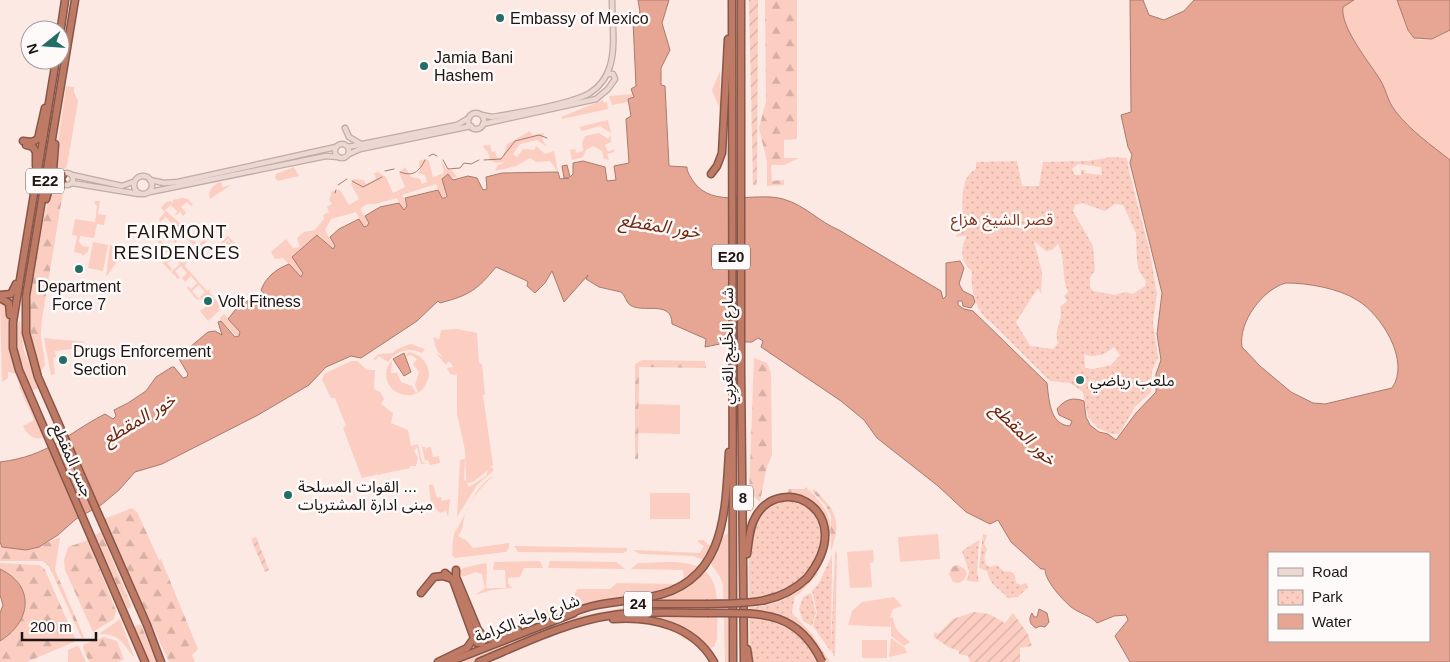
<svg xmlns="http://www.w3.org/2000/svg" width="1450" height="662" font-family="Helvetica,'Noto Sans Arabic',sans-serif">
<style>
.grass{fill:#fbcec1}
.forest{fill:url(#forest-firs)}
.park{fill:url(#park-dots);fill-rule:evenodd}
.garden{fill:url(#garden-furrows)}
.water{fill:#e6a693;stroke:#a97b6d;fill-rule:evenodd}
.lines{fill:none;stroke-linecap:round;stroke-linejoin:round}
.stream{stroke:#a97b6d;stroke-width:1}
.secondary-casing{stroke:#beaca7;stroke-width:7}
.highway-casing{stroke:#865749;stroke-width:9}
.secondary{stroke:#ecd7d1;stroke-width:4.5}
.highway{stroke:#bf7a66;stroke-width:6}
.highway-bridge-casing{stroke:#865749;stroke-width:9;stroke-linecap:butt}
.highway-bridge{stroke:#bf7a66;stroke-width:6}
.poi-dot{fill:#236d67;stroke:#fefaf9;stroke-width:2}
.labels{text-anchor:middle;stroke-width:5;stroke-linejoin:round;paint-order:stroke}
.shield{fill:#fefaf9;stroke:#605a59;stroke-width:1}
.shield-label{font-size:15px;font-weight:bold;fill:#1c1614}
.poi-label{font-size:16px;fill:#1c1614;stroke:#fefaf9;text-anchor:start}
.park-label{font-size:16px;fill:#82361f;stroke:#fefaf9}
.street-label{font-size:16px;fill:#1c1614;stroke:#fefaf9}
.water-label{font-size:18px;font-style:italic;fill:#70260e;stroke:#fefaf9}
.neighbourhood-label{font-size:18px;letter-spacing:1px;fill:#1c1614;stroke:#fefaf9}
</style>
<defs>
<pattern id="forest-firs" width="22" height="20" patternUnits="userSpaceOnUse" patternTransform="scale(1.25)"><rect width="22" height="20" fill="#fbcec1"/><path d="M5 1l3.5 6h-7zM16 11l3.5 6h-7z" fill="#d7b0a5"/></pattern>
<pattern id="park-dots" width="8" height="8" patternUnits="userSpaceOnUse" patternTransform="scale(1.25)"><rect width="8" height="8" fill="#fbcec1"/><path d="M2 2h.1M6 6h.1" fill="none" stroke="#d7b0a5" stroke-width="1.8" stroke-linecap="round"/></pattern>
<pattern id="garden-furrows" width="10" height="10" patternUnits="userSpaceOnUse" patternTransform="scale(1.25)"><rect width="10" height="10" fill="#fbcec1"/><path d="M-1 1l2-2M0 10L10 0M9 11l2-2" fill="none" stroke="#d7b0a5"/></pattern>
</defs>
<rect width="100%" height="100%" fill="#fce9e4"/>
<!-- grass -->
<g class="grass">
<path d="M1354 0H1397L1408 30 1418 40 1436 38 1450 30V160C1431 145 1411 131 1396 112 1387 102 1386 88 1379 78 1369 62 1340 27 1343 7Z"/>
<polygon points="720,71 721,112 712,90"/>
<polygon points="66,86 74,87 74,92 78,101 67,166 62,173 54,170"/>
<polygon points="634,94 628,102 612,105 609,96"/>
<polygon points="603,100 604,103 607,102 608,109 562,119 561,117"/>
<polygon points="608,120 611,133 600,126 582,131 579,127"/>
<polygon points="530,131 532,135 544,133 542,139 547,147 537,140 520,144 513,154 517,157 523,149 534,150 536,146 545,154 554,151 558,172 550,161 536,162 530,158 516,166 495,171 497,166 505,162 496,163 490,160 488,152 483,147 485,144 486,146 490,145 492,152 495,151 497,158 503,157 507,144"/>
<polygon points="599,133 608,139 611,135 611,142 605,145 608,152 614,149 614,152 607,154 609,160 604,159 602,151 593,146 586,150 583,157 572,160 570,150 575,149 576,153 583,151 582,142 585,136"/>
<polygon points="425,159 429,161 433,177 444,173 441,160 446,169 452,170 457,177 453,178 448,174 445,198 440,195 436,184 402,195 407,206 403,210 397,198 375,204 367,204 360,209 369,223 367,226 364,227 356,212 331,219 325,230 335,248 330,249 320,235 317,235 292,257 303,273 301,277 283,258 275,259 271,252 286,239 293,248 300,247 297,238 304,232 315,230 324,219 323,215 329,212 327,207 332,204 329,200 332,191 340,190 349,205 359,199 351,184 353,179 364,180 366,184 376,179 374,173 378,172 386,177 393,193 405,187 399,173 405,167 411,177 420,179 422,184 427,182 425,175 417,173 420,171 419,161"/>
<polygon points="294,167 299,176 278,181 275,178 276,174"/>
<path d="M221 182 222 187 231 185 210 199C207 191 214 183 221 182Z"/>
<polygon points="182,198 188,199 193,205 191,206 187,202 181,207 186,213 183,216 180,212 175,216 177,211 171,205 165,210 185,228 198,246 205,238 207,241 186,262 185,266 207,291 211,288 209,292 221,306 218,308 220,310 208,321 200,311 214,301 208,295 202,300 200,297 205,292 199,285 192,291 199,299 197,300 187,288 188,286 191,289 197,283 191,276 185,282 182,278 187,273 181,266 175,271 180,277 178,279 171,272 180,264 174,258 167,263 172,269 170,271 162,262 178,248 177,256 183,263 189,257 179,248 184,243 183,246 188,243 184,248 190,255 197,249 176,226 172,233 177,239 176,244 172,240 167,243 170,238 164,232 158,237 171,252 161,261 154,251 156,245 156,253 162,259 168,254 156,239 157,232 161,229 159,222 166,231 173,225 166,217 160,222 159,219 165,212 161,208 166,202 171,201 173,203 173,200"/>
<polygon points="95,201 100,201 98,214 106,215 104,225 97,224 94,238 80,236 79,241 82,246 89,247 88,252 82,256 82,254 74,252 77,236 72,235 75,219 95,222 97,206 94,203"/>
<polygon points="228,236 236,245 234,246 228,239 219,247 226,255 220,248 228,241 237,251 230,257 231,260 228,260 216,247"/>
<polygon points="93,242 108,245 103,271 88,268"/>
<polygon points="110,245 121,247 123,253 106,277"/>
<polygon points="0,302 6,302 10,312 9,347 16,374 8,372 8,378 2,382"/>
<polygon points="224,314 240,333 238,337 221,321 220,318"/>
<polygon points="18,321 20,321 24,351 39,388 31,391 18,353"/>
<polygon points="457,329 477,333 479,363 482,364 485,395 483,395 493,465 490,467 493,468 493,471 477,485 457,517 460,460 465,459 464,479 469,487 486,476 488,470 473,482 466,483 465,450 457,414 457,376 454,369 456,375 450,374 447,368 453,367 451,363 448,362 446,365 436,353 444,358 437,351 433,337 439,339 441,330"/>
<path d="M44 338C58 340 71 340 86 342L72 345V349L55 351 56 357 53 358 55 374 51 375Z"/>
<path d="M411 344 425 349 422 353C410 347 397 350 388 362L379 356 376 360 373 359 379 354 393 353 397 349Z"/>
<path d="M409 352C421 355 428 362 429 374 427 394 408 402 392 389 383 378 385 369 392 360L391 373H397L401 382 412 386 416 393 418 392 415 385 419 372 413 364 417 359 411 355 406 356V354Z"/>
<polygon points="351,361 357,361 367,370 375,370 374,389 380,392 384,399 381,404 393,413 391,423 408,430 411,446 418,444 422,462 428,463 421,464 417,447 414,451 418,458 416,466 410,466 410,468 377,475 377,473 375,475 362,478 343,428 346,426 335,398 331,398 322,380 324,374"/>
<path d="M16 374 44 438C33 440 27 435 23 426L34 420 19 387 20 386Z"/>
<polygon points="639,404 680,405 680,434 638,433"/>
<polygon points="422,447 425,447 426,452 426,448 431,447 433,457 439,456 440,463 430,465 428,460 425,461"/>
<path d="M491 477 494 479 491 478C482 486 466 505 464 518 463 525 463 529 458 536L466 540 473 548 509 543V548L506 552 455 558 452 555C453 549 452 537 455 532 467 514 472 490 491 477Z"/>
<polygon points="433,484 437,498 441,497 442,501 450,499 448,517 446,511 440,513 431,504 429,485"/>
<rect x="650" y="493" width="40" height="26"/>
<polygon points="728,533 728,662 725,662 723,585 720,577 711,564 723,537"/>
<polygon points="938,534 940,559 900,562 898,537"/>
<polygon points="698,540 703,540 713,548 706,561 693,556 640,554 633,550 700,553 704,546 698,542"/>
<polygon points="514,546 627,548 627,551 623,553 518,552"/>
<polygon points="873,550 874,562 870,563 872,587 850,588 847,552"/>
<polygon points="540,561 543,568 524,568 520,577 508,578 508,583 512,588 492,590 475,595 485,588 482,574 475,572 463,577 460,572 463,568 485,563 487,565 486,588 506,588 505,570 493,570 494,562"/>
<polygon points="550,561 616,562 625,569 548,568"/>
<path d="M638 563C663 563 708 554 715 588 719 604 717 623 717 639L714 647C701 650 693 642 681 637L685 630 659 620V617H666V602H658V600L665 598 663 593 602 601 521 626 519 620H540L546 618 547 608 569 607 577 589H610L617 583 678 584 684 580 683 570 631 569Z"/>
<path d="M894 597 902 606 893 609 890 618 893 617C894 631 902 634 910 642L904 646 891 636V622L890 627 848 625 852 611 862 602Z"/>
<polygon points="627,607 665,608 665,612 600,616 476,662 462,662 570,618"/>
<path d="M120 619 134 656H133C121 641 119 634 99 634Z"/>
<polygon points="891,638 905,648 907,653 889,657"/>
<rect x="862" y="640" width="25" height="18"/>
</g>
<!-- forest -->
<g class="forest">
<polygon points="765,0 797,0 797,139 784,140 784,158 799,158 784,165 771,165 772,181 784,180 784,185 767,186 767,162 759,128 766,101"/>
<path d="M55 182 59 184 63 192 42 319 41 336 45 365 40 373C36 360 31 346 29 332 26 311 44 199 55 182Z"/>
<polygon points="754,358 767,363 771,373 772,455 766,470 760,502 749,492"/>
<polygon points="642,360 705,361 706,368 639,367 638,459 635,459 635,364"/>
<path d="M806 487C828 510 835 517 828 550 827 547 829 541 829 536 828 512 811 496 788 495V489H804Z"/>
<path d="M814 489C836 512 842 519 831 551V516L825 505 812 491Z"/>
<polygon points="132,508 137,512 159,560 161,559 198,649 192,655 195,662 169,662 104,519"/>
<polygon points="101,532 131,605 130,609 127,608 95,535"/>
<polygon points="58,538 60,538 55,570 84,637 82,639 49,566 42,561 0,561 0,542 2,547 33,549"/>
<polygon points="88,540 116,611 114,619 93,632 65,570 64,561 68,547"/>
<polygon points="0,563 39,565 44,568 75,638 74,642 27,662 0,662 0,641 8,636 17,580 0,569"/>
<polygon points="957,565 965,569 967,574 964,580 959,583 953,582 949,574 952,567"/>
<polygon points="138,625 141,625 157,662 147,662 135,631 134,627"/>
<polygon points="104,637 117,641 124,659 118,662 89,662 83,648 84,644"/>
<polygon points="77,646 79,647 86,662 68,662 68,650"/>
</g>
<!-- park -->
<g class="park">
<path d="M1112 157 1127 158 1129 171 1150 253 1157 294 1153 322 1158 358 1152 371 1151 392 1135 407 1119 434H1112L1098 428 1088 417 1083 392 1070 383 1050 381 991 322C976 313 970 288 972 271 960 262 960 248 967 235L956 237C958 233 962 227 962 222 964 206 958 178 976 169V162L1017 161 1022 186H1039L1043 162 1087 161ZM1078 164 1101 167 1102 175 1084 173 1085 170H1081V175H1075L1072 169ZM1082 203 1105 211 1115 204 1123 205 1136 233 1137 261 1139 271 1146 281 1145 286 1133 294 1125 292 1115 295 1093 291 1090 287V278L1095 270 1093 246 1073 211 1075 205ZM1034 241 1046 251 1052 250 1058 244C1066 259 1061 277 1068 292L1064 296 1067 301 1060 307C1064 319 1053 330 1058 343L1053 349 1030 346 1016 322 1038 288 1041 294 1042 272ZM1114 347 1120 355 1111 365 1093 369 1085 368 1084 354C1096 359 1106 354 1114 347Z"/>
<path d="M798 500C804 504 813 508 816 514 836 546 804 588 772 597 765 600 756 599 749 600 749 574 744 512 775 501 781 498 791 500 798 500Z"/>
<path d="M983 534 987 535 984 544 987 549 984 558 986 565 991 567 997 565 1003 571 1011 572 1015 575 1016 583 1021 585 1026 583 1028 587 1018 597 1008 598C999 588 990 586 987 571L979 568Z"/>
<polygon points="979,540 977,571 979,582 967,581 969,571 962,551"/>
<polygon points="835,551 837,553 835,658 831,648"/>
<polygon points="832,555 831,652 813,626 817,612 812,591 819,583"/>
<path d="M817 572 818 574 797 596 795 595 792 613 812 634 830 662H825C814 628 782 614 750 611V607C778 606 799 595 817 572Z"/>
<polygon points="811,593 816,613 812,626 803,621 799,609 803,597"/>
<path d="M749 618C784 615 802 635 819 662H751Z"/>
</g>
<!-- garden -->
<g class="garden">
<polygon points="749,0 758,0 757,185 753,185"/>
<polygon points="256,537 269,570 265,572 251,539"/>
<polygon points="974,612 989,614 1005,623 1013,613 1028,634 1032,646 1020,648 1020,662 970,662 968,656 959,654 959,651 948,647 934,637 934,632 938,634 953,619"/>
</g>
<!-- water -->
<g class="water">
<path d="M638 0H669L662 23 670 50 661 68V85L665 86 669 166 687 167C687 172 690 176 693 181 713 210 754 191 783 199 805 205 819 222 839 230L941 291 943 299 946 296V263L960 261 964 268 959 284 963 291 973 296 975 302 971 308 963 306 962 301H958V305L964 309 973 311 1047 383C1049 398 1049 425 1070 426L1072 421 1059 415 1057 409C1065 399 1073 397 1084 401L1086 417 1090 425 1099 432 1108 434 1116 440 1136 413 1156 392V374L1161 360 1157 334 1162 293 1130 163 1132 155 1128 147 1121 115 1131 112 1130 0H1143L1149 15 1164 20 1184 11 1194 0H1354L1343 7C1340 27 1369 62 1379 78 1386 88 1387 101 1396 112 1411 131 1431 145 1450 160V662H1130L1115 636 1128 620 1126 615 1114 616 1097 623C1090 615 1080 614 1071 607 1062 599 1045 581 1045 569H1041L1011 542 998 520 990 524 966 512 938 486 877 438 864 420 841 401 761 347 763 341 758 338 752 342H730L705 347 706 339 672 324C672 299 643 314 630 305 626 302 625 295 621 292L599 287 586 279 588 275 564 302 552 271 545 283 535 293 527 286 528 282 525 280 496 267C477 290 470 295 440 303L438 301 417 321 361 358 351 356 326 367 309 385 258 415 162 464 135 472 119 490 101 505 76 519 58 535 39 547 26 550 2 547 0 542V462C49 456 66 434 105 414L113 419 116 416 114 410 128 403 146 391 156 377 172 367H174L183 378 187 377 188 374 178 357 208 332 215 331 222 335 218 322 221 321 235 337 239 336 240 332 228 319 236 309 256 295 267 306H270L271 303 261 290C266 277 276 269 289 264L301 277 303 273 292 257 317 235 333 249 335 246 330 237 339 229 359 219 364 227 367 226 369 223 365 216 380 207 399 203 404 210 407 206 405 198 438 190 442 198H445L447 196 442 179 448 174 453 180 468 176 477 178 483 190 487 189 486 177 502 173 558 172 560 179 569 178H564L562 166 567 165 570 177 573 174V163L583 161 605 167 607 181 616 180 614 166 629 163 626 119 631 116 628 99 634 97 631 89 636 86 633 21 640 12ZM1286 283C1307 283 1338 288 1357 300 1381 314 1411 361 1392 388L1325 404 1313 403 1291 392 1260 366 1242 347C1238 322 1263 289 1286 283ZM1269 553H1429V641H1269Z"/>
<polygon points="1397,0 1450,0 1450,30 1432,39 1414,38 1408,30"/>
<polygon points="404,353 411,372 404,376 393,359"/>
<path d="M0 569C36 586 31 622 0 641V613L3 605 0 595Z"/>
<path d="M1039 609 1047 613 1049 622 1045 627 1040 626 1036 628C1030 625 1028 619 1032 613L1034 617H1037Z"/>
</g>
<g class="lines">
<!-- stream -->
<g class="stream">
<polyline points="429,156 433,154 437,156"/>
<polyline points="443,160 448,169 460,168 464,163 471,164 479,160"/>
<polyline points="484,160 501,159 515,141 539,135 547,138"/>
<polyline points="385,171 394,169"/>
<path d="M400 172C413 177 419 172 425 160"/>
<polyline points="352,181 363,187 382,177"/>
<polyline points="338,185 347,179"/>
<polyline points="335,193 336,190"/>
</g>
<defs>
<g id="secondary">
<circle cx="476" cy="121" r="8"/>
<path d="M482 115 492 117C517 113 569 105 590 93 599 87 607 77 610 66 616 46 612 21 612 0"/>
<polyline points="483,124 596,99 608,89 615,79 613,74 607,74"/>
<polyline points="345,128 349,137 361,144"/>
<circle cx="342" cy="151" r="7"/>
<polyline points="348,147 457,125 469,118"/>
<polyline points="349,154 360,149 471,126"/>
<circle cx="67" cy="179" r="6"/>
<polyline points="72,175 122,186 133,182"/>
<circle cx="143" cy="185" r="9"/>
<polyline points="150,180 164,183 178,182 336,147"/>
<polyline points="72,183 139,194"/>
<polyline points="150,192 326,156 338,157"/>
</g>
<g id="highway">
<polyline points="75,0 26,296 26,333 38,377 147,625 161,662"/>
<polyline points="732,0 733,662"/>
<polyline points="741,0 741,370 744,662"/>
<polyline points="60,34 65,0"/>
<polyline points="56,60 13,322 13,348 19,370 145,662"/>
<polyline points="23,141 32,142 38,139 45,108"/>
<polyline points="55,144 53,171 57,174 63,175"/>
<polyline points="26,145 33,147 36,152 36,166"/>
<polyline points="711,174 717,166 722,153 728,39"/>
<polyline points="46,199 51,181 56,179 62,182"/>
<polyline points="0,295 11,294 16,284"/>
<polyline points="0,298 9,303 10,315"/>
<path d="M747 554C749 541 749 527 756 516 782 471 860 512 807 578"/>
<polyline points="456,570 456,577 478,630 484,637 490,639 518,630"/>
<polyline points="421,593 434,577 443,576 449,578"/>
<polyline points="630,604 706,604"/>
<path d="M572 613C596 602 624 602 650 597 726 583 725 513 729 452"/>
<path d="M613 619C652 616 694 626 714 662"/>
<polyline points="476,637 477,643 482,643 479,634"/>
<polyline points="747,649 749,662"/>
<polyline points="438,662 467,648 474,638 453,580 445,573"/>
<polyline points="449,662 574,613"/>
<path d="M479 662C522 644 568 621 614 615 644 611 676 613 707 613"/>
</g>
</defs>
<!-- secondary casing -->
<use href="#secondary" class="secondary-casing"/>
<!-- highway casing -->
<use href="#highway" class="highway-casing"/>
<!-- secondary -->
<use href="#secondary" class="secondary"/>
<!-- highway -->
<use href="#highway" class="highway"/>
<defs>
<g id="highway-bridge">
<path d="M706 604C743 603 778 606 807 578"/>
<path d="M707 613C758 613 797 609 822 662"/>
</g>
</defs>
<!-- highway-bridge casing -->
<use href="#highway-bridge" class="highway-bridge-casing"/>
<!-- highway-bridge -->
<use href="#highway-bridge" class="highway-bridge"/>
</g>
<!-- markers -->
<g class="poi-dot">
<circle cx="500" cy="18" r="5"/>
<circle cx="424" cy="66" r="5"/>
<circle cx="79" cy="269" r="5"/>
<circle cx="208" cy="301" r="5"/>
<circle cx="63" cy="360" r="5"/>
<circle cx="1080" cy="380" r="5"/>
<circle cx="288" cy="495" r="5"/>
</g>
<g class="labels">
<!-- shield labels -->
<g class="shield">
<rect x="26" y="168.5" width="38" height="25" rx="4"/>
<rect x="712" y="244.5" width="38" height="25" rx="4"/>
<rect x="733" y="485.5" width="20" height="25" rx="4"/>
<rect x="624" y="591.5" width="28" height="25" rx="4"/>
</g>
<g class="shield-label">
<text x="45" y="186">E22</text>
<text x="731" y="262">E20</text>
<text x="743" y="503">8</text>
<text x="638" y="609">24</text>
</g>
<!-- poi labels -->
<g class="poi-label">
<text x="510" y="24">Embassy of Mexico</text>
<text x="434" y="63">Jamia Bani<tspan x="434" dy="18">Hashem</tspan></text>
<text x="79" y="292" text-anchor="middle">Department<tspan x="79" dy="18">Force 7</tspan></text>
<text x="218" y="307">Volt Fitness</text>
<text x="73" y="357">Drugs Enforcement<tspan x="73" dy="18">Section</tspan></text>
<text x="1090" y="386">ملعب رياضي</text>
<text x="298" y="492">القوات المسلحة ...<tspan x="298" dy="18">مبنى ادارة المشتريات</tspan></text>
</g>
<!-- park labels -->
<g class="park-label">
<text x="1002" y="225">قصر الشيخ هزاع</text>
</g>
<!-- street labels -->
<g class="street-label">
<text transform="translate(727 346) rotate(-90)" y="6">شارع الخَلِيج العَربِي</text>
<text transform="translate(73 460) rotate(66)" y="6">جسر المقطع</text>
<text transform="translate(527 618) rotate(-20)" y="6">شارع واحة الكرامة</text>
</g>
<!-- water labels -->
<g class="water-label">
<text transform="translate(660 226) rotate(9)" y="6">خور المقطع</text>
<text transform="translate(139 419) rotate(-31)" y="6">خور المقطع</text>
<text transform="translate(1024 434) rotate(44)" y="6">خور المقطع</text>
</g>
<!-- neighbourhood labels -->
<g class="neighbourhood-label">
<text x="177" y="238">FAIRMONT<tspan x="177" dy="21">RESIDENCES</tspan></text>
</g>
</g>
<!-- legend -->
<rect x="1268" y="552" width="162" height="90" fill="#fefaf9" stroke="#a49f9d"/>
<rect x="1278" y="568" width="25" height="8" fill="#ecd7d1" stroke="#a49f9d"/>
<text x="1312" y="577" font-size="15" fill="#1c1614">Road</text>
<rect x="1278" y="590" width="25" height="15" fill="url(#park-dots)" stroke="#a49f9d"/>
<text x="1312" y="602" font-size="15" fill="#1c1614">Park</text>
<rect x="1278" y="614" width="25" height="15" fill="#e6a693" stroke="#a49f9d"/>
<text x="1312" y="627" font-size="15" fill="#1c1614">Water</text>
<!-- north arrow -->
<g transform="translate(45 45) rotate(253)"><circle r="24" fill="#fefaf9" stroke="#a49f9d"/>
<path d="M0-4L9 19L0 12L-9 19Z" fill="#236d67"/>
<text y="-8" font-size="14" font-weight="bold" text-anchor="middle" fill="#1c1614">N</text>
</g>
<!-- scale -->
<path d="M22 632v8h74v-8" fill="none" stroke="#1c1614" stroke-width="2.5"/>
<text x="30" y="632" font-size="15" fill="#1c1614" stroke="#fefaf9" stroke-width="4" paint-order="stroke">200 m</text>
</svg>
